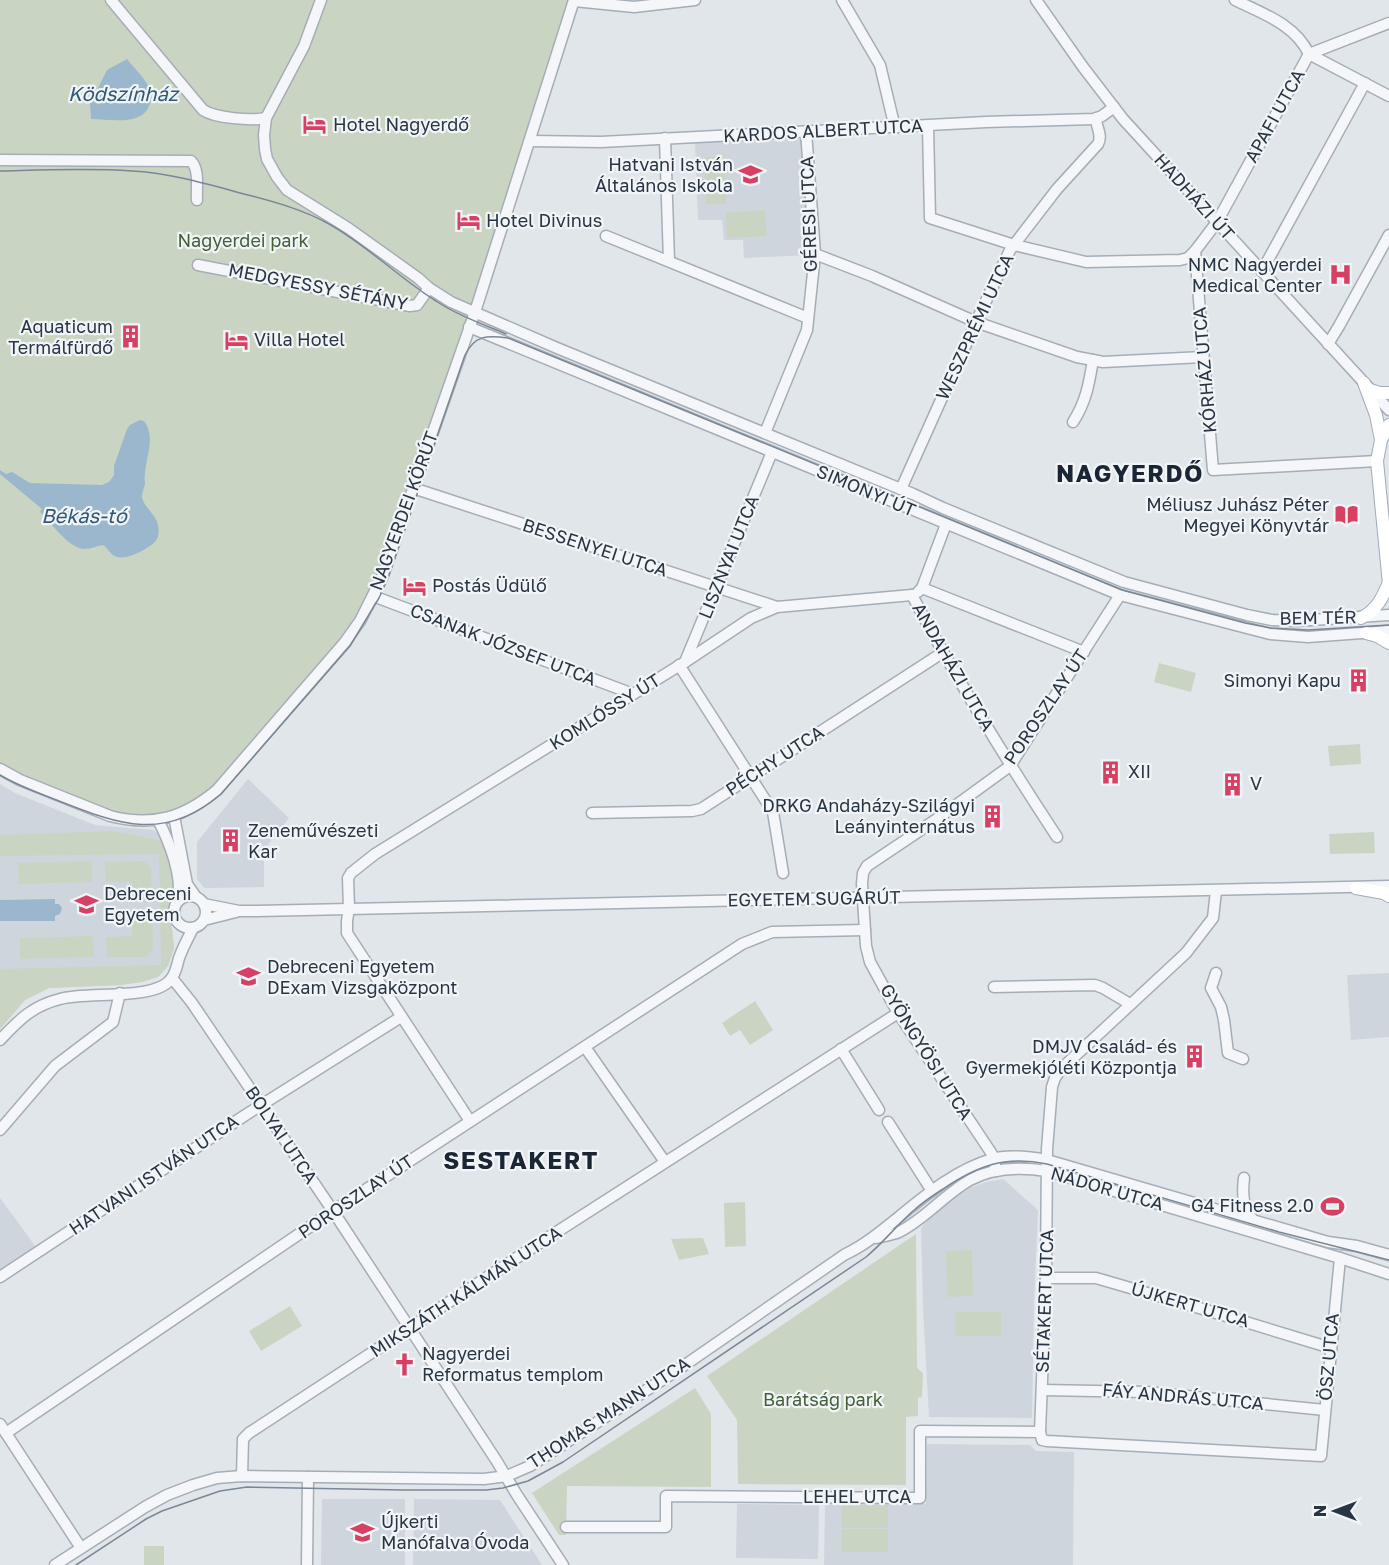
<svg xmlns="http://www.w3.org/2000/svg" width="1389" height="1565" font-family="'Golos Text',sans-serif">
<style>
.built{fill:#cfd5dd}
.green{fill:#c9d5c2}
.water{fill:#9ab7cd}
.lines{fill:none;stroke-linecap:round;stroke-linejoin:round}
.minor-casing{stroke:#a6adb6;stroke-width:13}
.major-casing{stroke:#a0abb8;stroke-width:14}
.minor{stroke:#f5f6f9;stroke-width:10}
.major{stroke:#fff;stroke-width:12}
.tram{stroke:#7a8796;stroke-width:1.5}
.labels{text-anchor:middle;stroke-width:4.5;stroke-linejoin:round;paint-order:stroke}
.street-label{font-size:18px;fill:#283544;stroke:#f1f5f8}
.poi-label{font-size:18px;fill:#283544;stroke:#f1f5f8;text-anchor:start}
.park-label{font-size:18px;fill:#416135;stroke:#f1f5f8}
.water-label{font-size:20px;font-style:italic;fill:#2f587b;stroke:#f1f5f8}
.district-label{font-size:24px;font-weight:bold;letter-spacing:1.5px;fill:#1a2635;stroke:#f1f5f8}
</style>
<rect width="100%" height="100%" fill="#e1e6eb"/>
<!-- built -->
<g class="built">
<polygon points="802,135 808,210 809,255 744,258 743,240 724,240 722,220 698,220 695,140"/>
<polygon points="248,779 289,818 264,850 264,887 204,888 197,879 197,842"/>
<polygon points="0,784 15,793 95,825 153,830 162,836 177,893 170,909 174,948 168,966 158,977 142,982 120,985 49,988 25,1000 0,1029"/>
<polygon points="1389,973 1389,1037 1351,1040 1347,975"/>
<polygon points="1003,1179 1038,1210 1034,1303 1032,1418 929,1417 923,1308 921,1229 925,1223 940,1208 970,1188 986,1182"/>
<polygon points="0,1198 38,1250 0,1274"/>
<polygon points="927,1444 1030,1445 1036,1451 1074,1452 1073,1565 824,1565 825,1504 926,1504"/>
<polygon points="322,1499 405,1499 405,1565 321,1565"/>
<polygon points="414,1499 500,1500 542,1565 413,1565"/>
<polygon points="737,1504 819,1505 818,1559 736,1558"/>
</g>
<!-- green -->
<g class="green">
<polygon points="0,0 574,0 383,575 360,621 217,785 174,816 136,821 0,769"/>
<polygon points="725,156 726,204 706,204 704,157"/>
<polygon points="765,210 767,236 727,238 726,213"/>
<polygon points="1159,663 1196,673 1191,692 1154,682"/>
<polygon points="1360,744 1361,764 1330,766 1328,746"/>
<polygon points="113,831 158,840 167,843 177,893 170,909 174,948 168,966 158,977 142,982 120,985 49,988 25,1000 0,1029 0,969 161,965 159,854 0,856 0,835"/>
<polygon points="1374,832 1375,853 1330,854 1329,834"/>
<polygon points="92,861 92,882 19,884 18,863"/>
<polygon points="144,861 151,868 152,901 132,901 131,882 106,882 105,862"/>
<polygon points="133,916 152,916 153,949 146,957 107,957 106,937 132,936"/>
<polygon points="93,936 94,957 20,959 20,938"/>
<polygon points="755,1001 773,1030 750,1045 740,1030 730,1036 722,1023"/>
<polygon points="745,1202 746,1246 725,1247 724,1203"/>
<polygon points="916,1234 917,1368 923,1373 922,1397 918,1398 918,1416 906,1417 906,1485 738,1484 737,1420 707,1376"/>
<polygon points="703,1238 709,1254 679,1260 671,1239"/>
<polygon points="972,1250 973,1296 947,1297 946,1251"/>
<polygon points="290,1306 302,1326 261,1351 249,1331"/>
<rect x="955" y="1312" width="46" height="24"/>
<polygon points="695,1388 711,1414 711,1487 567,1486 566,1535 559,1535 532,1493"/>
<rect x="842" y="1505" width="46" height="23"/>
<rect x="842" y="1529" width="46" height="23"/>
<rect x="144" y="1546" width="20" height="19"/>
</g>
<!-- water -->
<g class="water">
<path d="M127 59C134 68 145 78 150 89 151 94 152 99 150 103 144 127 110 119 91 119L90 104 107 70Z"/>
<path d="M140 420 144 421C156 437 146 456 145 474 144 478 145 481 145 484 144 488 142 493 142 497 144 508 156 514 158 525 159 529 159 535 157 539 152 548 127 560 117 557 110 555 108 548 103 545 97 546 91 549 84 549 68 548 51 522 40 512L42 509 0 474V470L6 474 12 472 30 483 102 485 109 482 114 475V466L127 429 130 425Z"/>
<polygon points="55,899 55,904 59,904 62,908 60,914 55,916 55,921 0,921 0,900"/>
</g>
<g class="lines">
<defs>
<g id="minor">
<path d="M111 0 203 110C215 118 251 121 266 118"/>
<polyline points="321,0 304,46 266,118 264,135 265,149 267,159 277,177 287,190 348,228 418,278 429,288 451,302 557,348 913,494 943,508 1124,582 1247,615 1272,620 1295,621 1389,615"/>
<polyline points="842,0 880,65 895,128"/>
<polyline points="1036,0 1083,67 1123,119 1389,410"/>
<path d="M1235 0C1263 14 1295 24 1309 54L1389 96"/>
<polyline points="574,1 634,7 695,0"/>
<polyline points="928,126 930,218 1014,245 1086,262 1180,260 1188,258 1195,251"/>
<polyline points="665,138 669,261"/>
<polyline points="530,141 601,142 986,122 1094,119 1102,116 1114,107"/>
<path d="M0 160 191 161C200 170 196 188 197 200"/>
<polyline points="606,236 808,318"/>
<polyline points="815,254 872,276 976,322 1077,357 1103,362 1203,357"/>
<polyline points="198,265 410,306 417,305 429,288"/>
<polyline points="1262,271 1365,83"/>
<polyline points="469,327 1120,595 1270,634 1308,637 1389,631"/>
<polyline points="1328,344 1339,326 1389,235"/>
<path d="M1073 422C1086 402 1089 384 1093 360"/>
<polyline points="765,433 807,330 815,254 806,131"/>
<polyline points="1377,461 1213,470 1195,251 1217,222 1309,54 1389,23"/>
<polyline points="413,488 777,607"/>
<path d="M901 489 976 322 1010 250 1057 189 1098 144C1103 135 1096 128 1096 118"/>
<polyline points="922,588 1084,652"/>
<polyline points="918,592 922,588 946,524"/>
<path d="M912 595C956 679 1005 758 1057 837"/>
<polyline points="373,596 633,694"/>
<polyline points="685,662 772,452"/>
<polyline points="679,665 773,812 783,873"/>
<path d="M0 769 20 780 110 816C153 827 183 818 217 790L345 642 360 621 383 575 475 312 574 0"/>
<polyline points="592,813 692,811 701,809 942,653"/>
<polyline points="174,816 187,884 196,897"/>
<path d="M158 820C169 841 183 876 178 900"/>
<circle cx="190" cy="912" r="16"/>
<polyline points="204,904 239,911 257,911 1389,886"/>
<polyline points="204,920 236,912"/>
<polyline points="1216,973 1211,988 1221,1007 1224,1020 1228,1053 1243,1059"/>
<polyline points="172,978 192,1003 333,1211 496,1460 517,1495 563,1565"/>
<polyline points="994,987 1095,985 1103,988 1130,1004"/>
<path d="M0 1040C19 1020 32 1006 60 999 87 991 155 1001 171 979 176 973 177 965 179 958 183 947 188 938 193 928"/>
<polyline points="585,1047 665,1162"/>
<polyline points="841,1049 879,1110"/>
<polyline points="470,1121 347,933 347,921 349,908 348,878 351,873 375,854 685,662 751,618 777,607 912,595"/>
<polyline points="888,1122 932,1191"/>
<polyline points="0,1130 55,1066 113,1022 120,993"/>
<polyline points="996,1171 994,1158 990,1151 898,1013 870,962 866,946 862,884 863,873 867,866 937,819 1010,766 1120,595"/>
<path d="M1244 1178C1242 1194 1243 1208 1253 1220"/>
<path d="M876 1238C884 1236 892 1235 899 1232 925 1219 945 1194 970 1180 994 1167 1022 1167 1047 1171L1340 1258 1389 1274"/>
<polyline points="0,1277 247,1114 401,1017"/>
<polyline points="1046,1278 1096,1278 1206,1310 1331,1348"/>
<polyline points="1042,1390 1147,1392 1325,1410"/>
<polyline points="0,1424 81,1548"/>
<polyline points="1040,1432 1046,1278 1047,1149 1052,1087 1055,1078 1061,1069 1186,953 1213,918 1216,891"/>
<polyline points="6,1433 333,1211 742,944 772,932 865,930"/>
<polyline points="242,1476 243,1439 249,1433 524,1253 898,1013"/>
<polyline points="566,1527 666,1527 666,1496 920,1498 920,1431 1040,1432 1042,1440 1047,1441 1321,1456 1340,1258"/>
<path d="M55 1565 145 1507 167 1495 193 1485 217 1478 242 1476 484 1479 507 1476 530 1466 682 1367 844 1255C854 1250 863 1245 872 1238 910 1210 945 1173 992 1159 1009 1154 1030 1157 1047 1160L1328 1242 1357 1246 1389 1255"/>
<polyline points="307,1565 308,1477"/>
</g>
<g id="major">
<polyline points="1364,383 1376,415 1381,440"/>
<polyline points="1370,390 1380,393 1389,393"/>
<polyline points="1389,425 1381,440 1377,461 1389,584"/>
<path d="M1361 618C1377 610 1383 597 1389 582"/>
<polyline points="1366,633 1377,636 1389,643"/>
<polyline points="1356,888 1384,893 1389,896"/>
</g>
</defs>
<!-- minor casing -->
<use href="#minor" class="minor-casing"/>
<!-- major casing -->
<use href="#major" class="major-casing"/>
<!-- minor -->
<use href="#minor" class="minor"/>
<!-- major -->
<use href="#major" class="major"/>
<!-- tram -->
<g class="tram">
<path d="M0 171C43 170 89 168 132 171 171 173 210 185 248 195 275 202 304 210 329 224 367 245 399 278 436 301 457 315 482 324 506 334"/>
<path d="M0 775C18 786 39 793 59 801 120 825 165 842 221 794L350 646 379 598 388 578 465 355C475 335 487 335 508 338L1122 590 1245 623 1271 628 1308 630 1389 625"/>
<path d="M76 1565 146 1519 162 1511 220 1491 247 1487 404 1490H486L503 1488 528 1481 563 1462 866 1257C883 1243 896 1226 913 1211 922 1203 932 1196 943 1189 977 1166 1005 1155 1047 1164L1279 1232 1389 1260"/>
</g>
</g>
<!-- icons -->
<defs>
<symbol id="hotel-bare" viewBox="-9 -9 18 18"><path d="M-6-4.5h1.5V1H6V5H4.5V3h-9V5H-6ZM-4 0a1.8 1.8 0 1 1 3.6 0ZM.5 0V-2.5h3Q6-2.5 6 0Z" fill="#d73f63" stroke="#f1f5f8" stroke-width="2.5" paint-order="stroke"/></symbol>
<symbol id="school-bare" viewBox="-9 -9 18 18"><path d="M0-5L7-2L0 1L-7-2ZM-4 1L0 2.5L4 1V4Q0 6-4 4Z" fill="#d73f63" stroke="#f1f5f8" stroke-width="2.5" paint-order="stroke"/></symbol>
<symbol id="hospital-bare" viewBox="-9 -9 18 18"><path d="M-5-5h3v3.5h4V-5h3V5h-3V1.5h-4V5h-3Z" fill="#d73f63" stroke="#f1f5f8" stroke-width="2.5" paint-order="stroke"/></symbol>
<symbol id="building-bare" viewBox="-9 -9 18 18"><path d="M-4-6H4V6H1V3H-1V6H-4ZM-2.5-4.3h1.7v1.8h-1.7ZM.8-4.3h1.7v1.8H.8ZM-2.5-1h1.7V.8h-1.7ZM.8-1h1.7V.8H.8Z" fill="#d73f63" stroke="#f1f5f8" stroke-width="2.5" paint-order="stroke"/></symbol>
<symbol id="library-bare" viewBox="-9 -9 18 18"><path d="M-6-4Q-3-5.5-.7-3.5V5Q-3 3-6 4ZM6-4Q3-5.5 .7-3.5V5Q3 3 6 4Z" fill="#d73f63" stroke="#f1f5f8" stroke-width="2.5" paint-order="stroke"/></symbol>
<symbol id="university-bare" viewBox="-9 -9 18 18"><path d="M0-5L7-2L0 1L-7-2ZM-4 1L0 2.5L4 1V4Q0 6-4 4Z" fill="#d73f63" stroke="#f1f5f8" stroke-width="2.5" paint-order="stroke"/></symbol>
<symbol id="stadium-bare" viewBox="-9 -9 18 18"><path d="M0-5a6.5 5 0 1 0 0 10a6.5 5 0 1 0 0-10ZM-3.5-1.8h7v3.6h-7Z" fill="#d73f63" stroke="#f1f5f8" stroke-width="2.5" paint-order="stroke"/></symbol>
<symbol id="church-bare" viewBox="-9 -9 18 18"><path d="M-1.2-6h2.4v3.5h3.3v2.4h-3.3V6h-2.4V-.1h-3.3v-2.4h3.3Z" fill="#d73f63" stroke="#f1f5f8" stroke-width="2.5" paint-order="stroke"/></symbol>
</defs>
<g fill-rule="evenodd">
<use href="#hotel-bare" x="298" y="108" width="33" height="33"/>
<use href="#school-bare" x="734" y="158" width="33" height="33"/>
<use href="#hotel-bare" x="452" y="204" width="33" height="33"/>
<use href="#hospital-bare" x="1324" y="258" width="33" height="33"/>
<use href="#building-bare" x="114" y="320" width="33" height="33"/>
<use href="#hotel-bare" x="220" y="324" width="33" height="33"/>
<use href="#library-bare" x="1330" y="498" width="33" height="33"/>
<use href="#hotel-bare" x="398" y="570" width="33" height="33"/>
<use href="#building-bare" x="1342" y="664" width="33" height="33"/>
<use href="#building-bare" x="1094" y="756" width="33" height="33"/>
<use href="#building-bare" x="1216" y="768" width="33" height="33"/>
<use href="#building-bare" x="976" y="800" width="33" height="33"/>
<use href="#building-bare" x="214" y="824" width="33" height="33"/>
<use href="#university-bare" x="70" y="888" width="33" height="33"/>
<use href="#university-bare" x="232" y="960" width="33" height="33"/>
<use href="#building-bare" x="1178" y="1040" width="33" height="33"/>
<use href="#stadium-bare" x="1316" y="1190" width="33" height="33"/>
<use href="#church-bare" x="388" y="1348" width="33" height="33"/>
<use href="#school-bare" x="346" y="1516" width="33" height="33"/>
</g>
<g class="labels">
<!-- street labels -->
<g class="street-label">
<text transform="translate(1275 116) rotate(-61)" y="6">APAFI UTCA</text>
<text transform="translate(823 131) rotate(-3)" y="6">KARDOS ALBERT UTCA</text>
<text transform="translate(1194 197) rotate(48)" y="6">HADHÁZI ÚT</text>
<text transform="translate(809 214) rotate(-92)" y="6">GÉRESI UTCA</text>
<text transform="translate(318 287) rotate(11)" y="6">MEDGYESSY SÉTÁNY</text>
<text transform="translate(975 327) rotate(-65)" y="6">WESZPRÉMI UTCA</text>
<text transform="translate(1205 370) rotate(-95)" y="6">KÓRHÁZ UTCA</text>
<text transform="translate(866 491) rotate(23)" y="6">SIMONYI ÚT</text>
<text transform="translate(404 511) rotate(-70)" y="6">NAGYERDEI KÖRÚT</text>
<text transform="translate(595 548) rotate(18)" y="6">BESSENYEI UTCA</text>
<text transform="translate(729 557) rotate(-68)" y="6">LISZNYAI UTCA</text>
<text transform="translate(1318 618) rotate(-1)" y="6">BEM TÉR</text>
<text transform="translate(503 645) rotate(21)" y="6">CSANAK JÓZSEF UTCA</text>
<text transform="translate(953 667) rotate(60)" y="6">ANDAHÁZI UTCA</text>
<text transform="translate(1046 707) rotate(-56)" y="6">POROSZLAY ÚT</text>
<text transform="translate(605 712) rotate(-32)" y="6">KOMLÓSSY ÚT</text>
<text transform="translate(775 761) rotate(-33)" y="6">PÉCHY UTCA</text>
<text transform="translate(814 899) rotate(-1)" y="6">EGYETEM SUGÁRÚT</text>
<text transform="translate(926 1052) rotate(58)" y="6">GYÖNGYÖSI UTCA</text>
<text transform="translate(281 1135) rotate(56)" y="6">BOLYAI UTCA</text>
<text transform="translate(154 1175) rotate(-34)" y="6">HATVANI ISTVÁN UTCA</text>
<text transform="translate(1107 1189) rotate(16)" y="6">NÁDOR UTCA</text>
<text transform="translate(356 1197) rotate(-34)" y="6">POROSZLAY ÚT</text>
<text transform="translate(466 1292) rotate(-33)" y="6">MIKSZÁTH KÁLMÁN UTCA</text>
<text transform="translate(1045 1301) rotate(-88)" y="6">SÉTAKERT UTCA</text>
<text transform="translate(1190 1305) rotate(16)" y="6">ÚJKERT UTCA</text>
<text transform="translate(1329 1357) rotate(-85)" y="6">ÖSZ UTCA</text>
<text transform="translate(1183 1397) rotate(5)" y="6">FÁY ANDRÁS UTCA</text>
<text transform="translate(609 1413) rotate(-33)" y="6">THOMAS MANN UTCA</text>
<text x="857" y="1503">LEHEL UTCA</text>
</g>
<!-- poi labels -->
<g class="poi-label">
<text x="333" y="131">Hotel Nagyerdő</text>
<text x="733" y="171" text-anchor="end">Hatvani István<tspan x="733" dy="21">Általános Iskola</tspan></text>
<text x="486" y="227">Hotel Divinus</text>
<text x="1322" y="271" text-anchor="end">NMC Nagyerdei<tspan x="1322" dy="21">Medical Center</tspan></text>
<text x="113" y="333" text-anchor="end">Aquaticum<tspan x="113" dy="21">Termálfürdő</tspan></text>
<text x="254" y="346">Villa Hotel</text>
<text x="1329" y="511" text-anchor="end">Méliusz Juhász Péter<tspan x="1329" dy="21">Megyei Könyvtár</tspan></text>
<text x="432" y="592">Postás Üdülő</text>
<text x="1341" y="687" text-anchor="end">Simonyi Kapu</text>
<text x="1128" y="778">XII</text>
<text x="1250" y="790">V</text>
<text x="975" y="812" text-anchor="end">DRKG Andaházy-Szilágyi<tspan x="975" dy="21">Leányinternátus</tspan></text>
<text x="248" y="837">Zeneművészeti<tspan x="248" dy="21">Kar</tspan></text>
<text x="104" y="900">Debreceni<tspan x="104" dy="21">Egyetem</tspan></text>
<text x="267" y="973">Debreceni Egyetem<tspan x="267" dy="21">DExam Vizsgaközpont</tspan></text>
<text x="1177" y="1053" text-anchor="end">DMJV Család- és<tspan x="1177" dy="21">Gyermekjóléti Központja</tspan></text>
<text x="1314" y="1212" text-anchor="end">G4 Fitness 2.0</text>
<text x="422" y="1360">Nagyerdei<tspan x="422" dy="21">Reformatus templom</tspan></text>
<text x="381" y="1528">Újkerti<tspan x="381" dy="21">Manófalva Óvoda</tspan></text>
</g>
<!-- park labels -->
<g class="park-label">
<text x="243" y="247">Nagyerdei park</text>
<text x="823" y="1406">Barátság park</text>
</g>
<!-- water labels -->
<g class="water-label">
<text x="123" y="101">Ködszínház</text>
<text x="84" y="523">Békás-tó</text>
</g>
<!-- district labels -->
<g class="district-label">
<text x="1130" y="482">NAGYERDŐ</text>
<text x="521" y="1169">SESTAKERT</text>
</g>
</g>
<!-- north arrow -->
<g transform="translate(1335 1511) rotate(270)" stroke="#f1f5f8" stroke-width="4.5" paint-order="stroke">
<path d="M0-4.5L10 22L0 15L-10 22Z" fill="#283544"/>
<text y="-9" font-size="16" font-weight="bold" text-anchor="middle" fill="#283544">N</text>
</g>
</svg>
